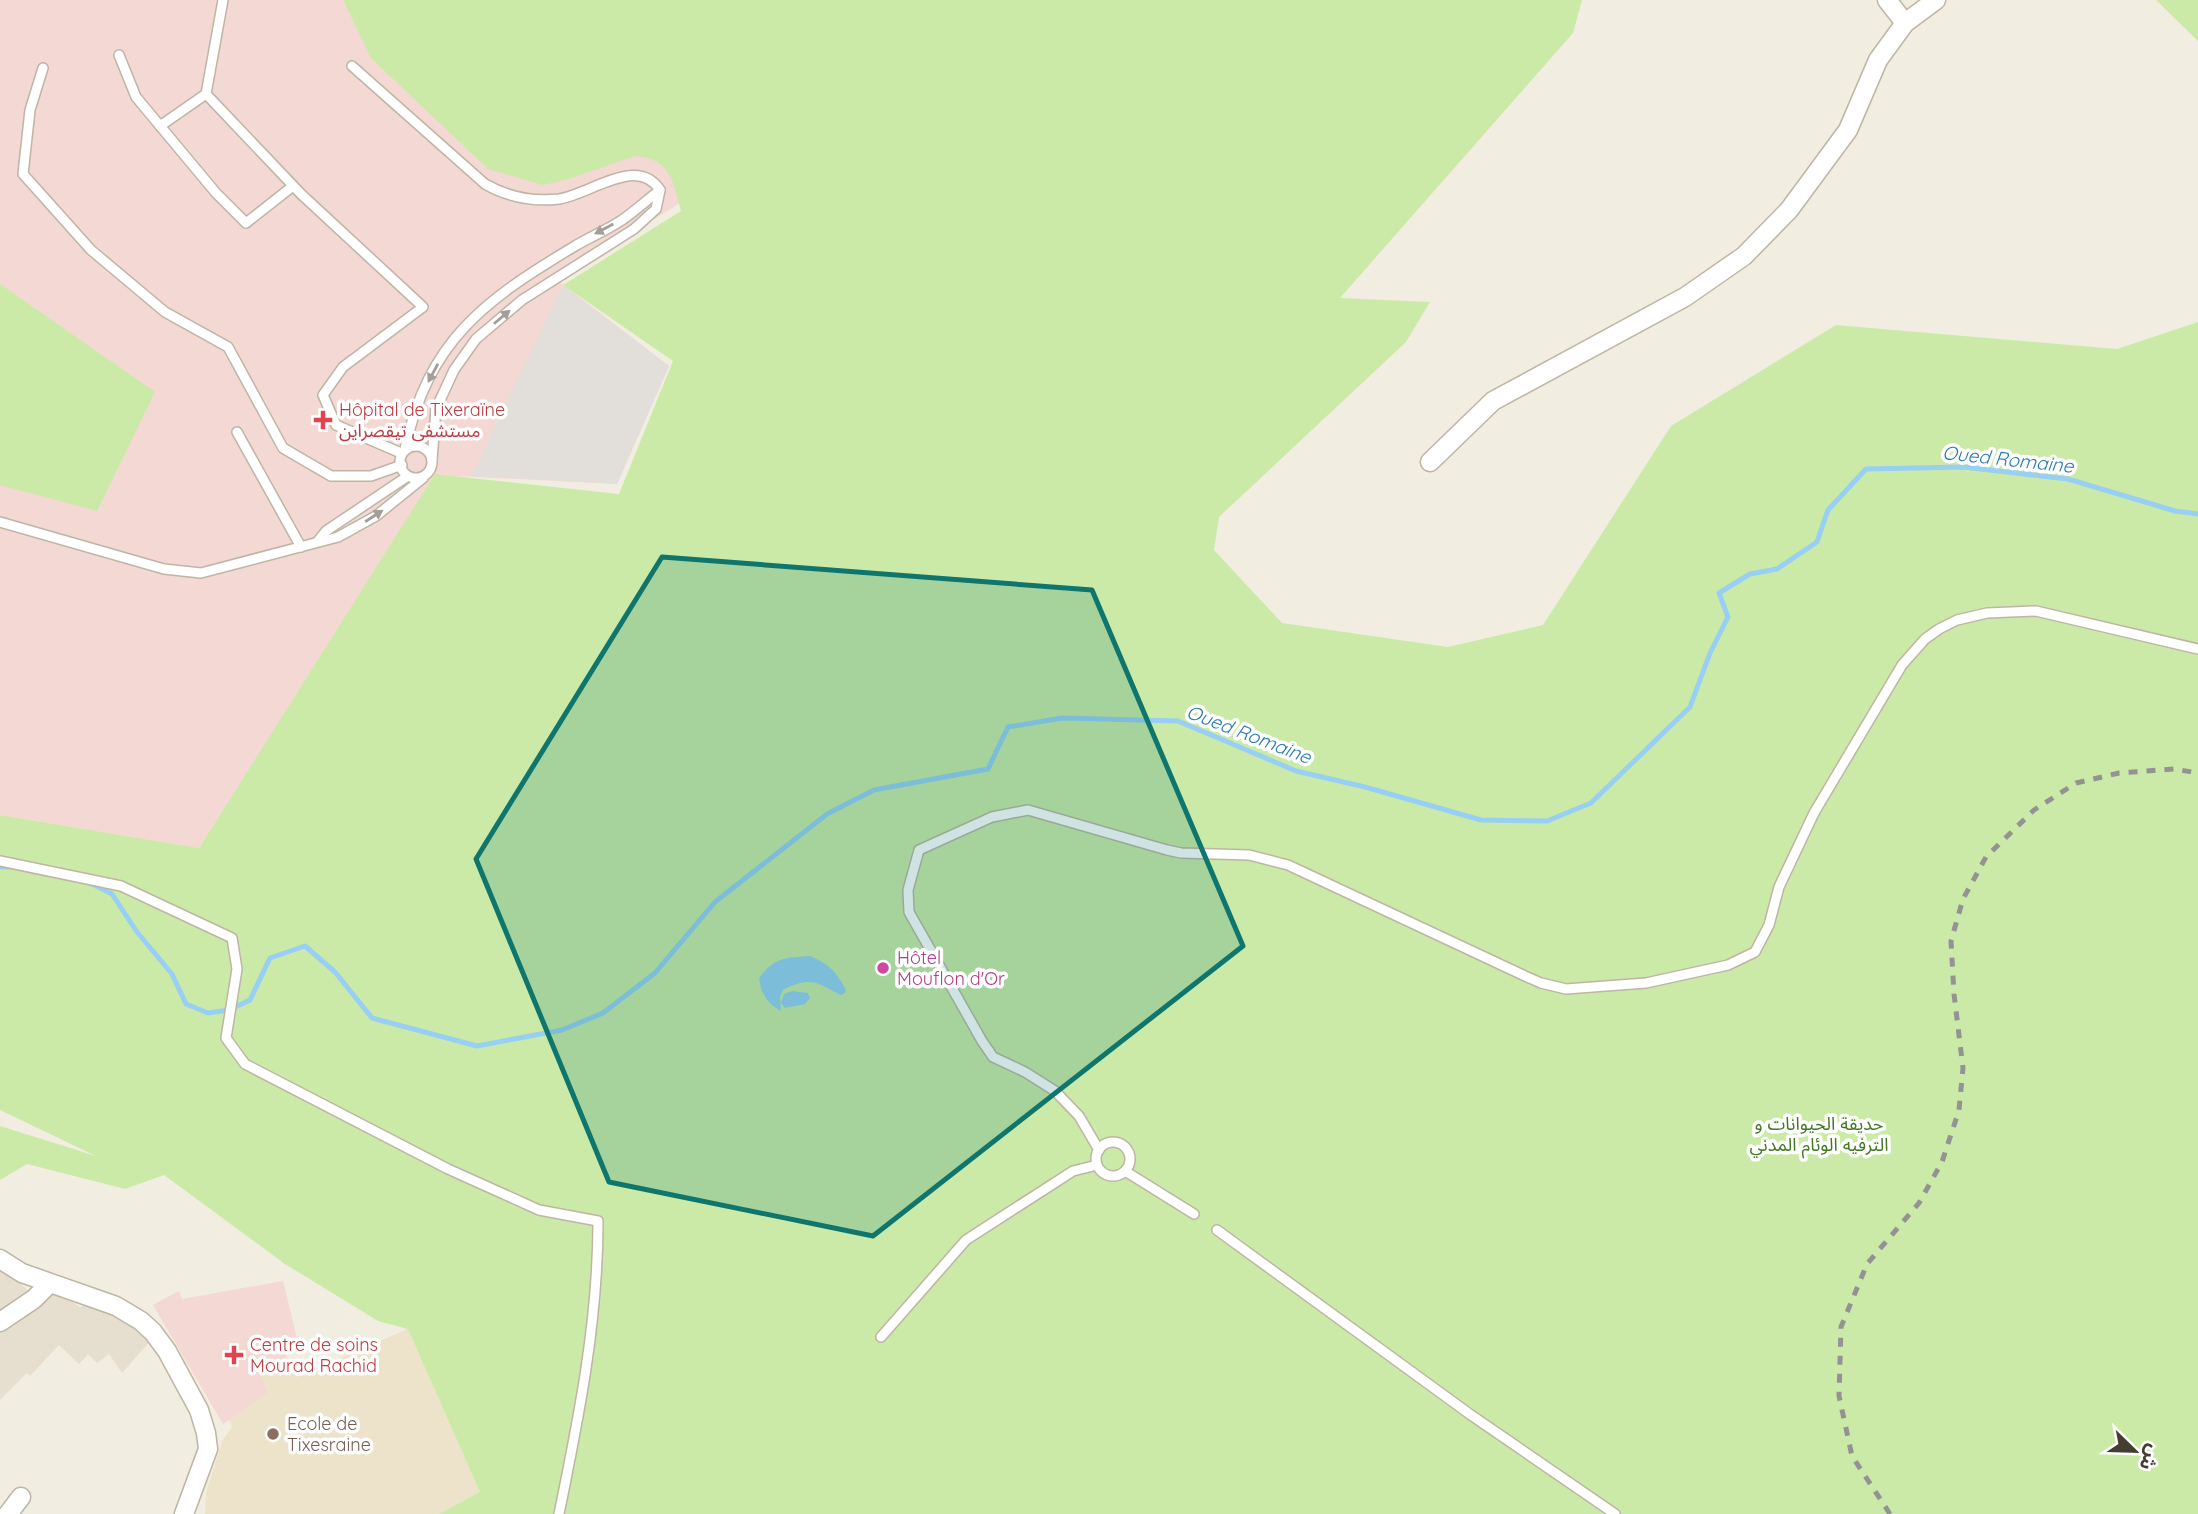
<svg xmlns="http://www.w3.org/2000/svg" width="2198" height="1514" font-family="Quicksand,'Noto Sans Arabic',sans-serif">
<style>
.residential{fill:#e6dfcf}
.education{fill:#ece3ca}
.medical{fill:#f4d8d3}
.green{fill:#cceaa7}
.parking{fill:#e2dfdb}
.water{fill:#98cff4}
.lines{fill:none;stroke-linecap:round;stroke-linejoin:round}
.stream{stroke:#98cff4;stroke-width:5}
.lane-casing{stroke:#beb5a4;stroke-width:12}
.street-casing{stroke:#beb5a4;stroke-width:21}
.lane{stroke:#fff;stroke-width:9}
.street{stroke:#fff;stroke-width:18}
.rail{stroke:#939393;stroke-width:5;stroke-dasharray:9 9;stroke-linecap:butt}
.oneway{fill:#a29e98}
.marked{fill:#0f766e;fill-opacity:0.2;stroke:#0f766e;stroke-width:5;stroke-linejoin:round}
.health-dot{fill:#e0444e;stroke:#fff;stroke-width:2.5}
.hotel-dot{fill:#d1479c;stroke:#fff;stroke-width:2.5}
.education-dot{fill:#8d6e63;stroke:#fff;stroke-width:2.5}
.labels{text-anchor:middle;stroke-width:7;stroke-linejoin:round;paint-order:stroke}
.health-label{font-size:18px;fill:#be3a42;stroke:#fff;text-anchor:start}
.hotel-label{font-size:18px;fill:#b23c85;stroke:#fff;text-anchor:start}
.park-label{font-size:18px;fill:#437823;stroke:#fff}
.education-label{font-size:18px;fill:#785e54;stroke:#fff;text-anchor:start}
.water-label{font-size:19px;font-style:italic;fill:#2678b5;stroke:#fff}
</style>
<rect width="100%" height="100%" fill="#f2ede1"/>
<!-- residential -->
<polygon class="residential" points="0,1263 31,1294 55,1291 80,1307 94,1302 107,1306 152,1339 122,1373 109,1354 97,1363 88,1354 79,1364 59,1345 30,1376 27,1373 0,1400"/>
<!-- education -->
<polygon class="education" points="408,1329 764,1514 205,1514 206,1493 222,1441 232,1427 229,1419 268,1393 261,1375 290,1364 297,1377"/>
<!-- medical -->
<g class="medical">
<polygon points="0,0 350,0 643,144 695,194 556,279 669,366 617,484 435,475 199,848 0,815"/>
<polygon points="283,1281 297,1338 282,1346 290,1364 261,1375 268,1393 223,1424 153,1305 179,1291 182,1299"/>
</g>
<!-- green -->
<g class="green">
<path d="M343 0H1582L1573 33 1340 298 1430 302 1406 342 1219 517 1214 550 1282 623 1448 647 1543 625 1671 426 1836 325 2117 349 2198 322V1514H439L480 1492 408 1329 378 1321 285 1264 164 1175 125 1189 27 1164 0 1180V1126L96 1156 0 1110V815L199 848 435 474 619 494 673 361 563 285 681 211C673 183 671 158 635 156L569 179 543 185 488 169 371 58Z"/>
<polygon points="2157,0 2198,0 2198,41 2157,1"/>
<polygon points="0,284 155,392 97,511 0,485"/>
</g>
<!-- parking -->
<polygon class="parking" points="563,285 669,366 617,484 471,476"/>
<!-- water -->
<g class="water">
<path d="M810 956C829 964 836 971 846 990L844 994 840 995C816 981 809 977 783 990L780 997 781 1011C767 1003 761 994 759 978 775 957 784 958 810 956Z"/>
<polygon points="792,991 808,993 810,998 805,1004 785,1008 781,1003 784,994"/>
</g>
<g class="lines">
<!-- stream -->
<g class="stream">
<polyline points="0,867 11,867"/>
<polyline points="88,882 112,894 137,932 172,974 186,1004 208,1013 229,1010 250,1000 270,958 305,946 335,972 372,1018 477,1046 562,1030 603,1013 655,973 715,902 827,814 874,790 988,769 1008,727 1062,718 1178,721 1296,771 1365,787 1481,820 1547,821 1591,803 1690,707 1710,653 1728,617 1719,593 1750,574 1777,569 1817,542 1828,510 1866,469 1963,467 2068,479 2175,511 2198,514"/>
</g>
<defs>
<g id="lane">
<polyline points="223,0 206,94 301,194 423,307 343,367 323,395 336,425 401,453"/>
<polyline points="119,55 136,97 216,193 246,223 293,186"/>
<path d="M352 66 485 184C508 197 533 202 559 199 591 194 637 155 660 190L656 209 634 229 522 300 476 339 454 370 436 409 432 460"/>
<polyline points="43,68 30,110 23,174 91,250 165,312 228,347 283,448 331,476 371,476 402,465"/>
<polyline points="160,126 206,94"/>
<polyline points="237,432 301,547"/>
<circle cx="416" cy="462" r="16"/>
<path d="M405 449C428 340 485 300 575 246 590 237 607 230 622 220 635 211 647 200 660 190"/>
<polyline points="0,522 164,569 201,573 338,537 376,516 423,478"/>
<polyline points="318,541 326,531 408,476"/>
<path d="M0 861 121 886 232 938 237 969 226 1038 245 1064 448 1169 539 1210 598 1221C598 1322 579 1416 559 1514"/>
<circle cx="1113" cy="1159" r="17"/>
<polyline points="1099,1150 1079,1116 1055,1091 1025,1072 993,1057 982,1041 909,912 908,890 919,850 992,817 1028,810 1167,850 1181,853 1249,855 1288,865 1525,976 1541,983 1566,989 1646,983 1728,965 1755,952 1769,925 1779,887 1814,813 1902,665 1925,639 1939,629 1957,620 1987,613 2036,611 2198,649"/>
<polyline points="1125,1171 1194,1214"/>
<polyline points="1217,1230 1471,1415 1615,1514"/>
<polyline points="881,1337 966,1240 1073,1171 1097,1165"/>
</g>
<g id="street">
<polyline points="1887,0 1905,23"/>
<polyline points="1430,462 1493,401 1685,297 1744,256 1789,210 1848,130 1878,60 1905,23 1936,0"/>
<polyline points="0,1259 22,1273 116,1306 141,1321 153,1332 167,1351 199,1410 206,1433 208,1449 184,1514"/>
<polyline points="0,1322 34,1299 49,1284"/>
<polyline points="8,1514 21,1497"/>
</g>
</defs>
<!-- lane casing -->
<use href="#lane" class="lane-casing"/>
<!-- street casing -->
<use href="#street" class="street-casing"/>
<!-- lane -->
<use href="#lane" class="lane"/>
<!-- street -->
<use href="#street" class="street"/>
<!-- rail -->
<polyline class="rail" points="1890,1514 1852,1456 1839,1396 1841,1327 1867,1264 1919,1203 1942,1162 1959,1110 1963,1068 1954,994 1951,941 1963,899 1986,857 2034,810 2076,783 2119,773 2174,769 2198,773"/>
</g>
<!-- one-way arrows -->
<defs><path id="oneway-solid" d="M-6-.8H1V-3.2L6.5 0L1 3.2V.8H-6Z" transform="scale(1.75)"/></defs>
<g class="oneway">
<use href="#oneway-solid" transform="translate(604 229) rotate(152)"/>
<use href="#oneway-solid" transform="translate(502 317) rotate(-40)"/>
<use href="#oneway-solid" transform="translate(433 373) rotate(118)"/>
<use href="#oneway-solid" transform="translate(374 516) rotate(-33)"/>
</g>
<!-- marked area -->
<path class="marked" d="M662 557 1092 590 1243 946 873 1236 609 1182 476 859Z"/>
<!-- markers -->
<g class="health-dot">
<path d="M319.5 409.5h7v7h7v7h-7v7h-7v-7h-7v-7h7z"/>
<path d="M230.5 1344.5h7v7h7v7h-7v7h-7v-7h-7v-7h7z"/>
</g>
<circle class="hotel-dot" cx="883" cy="968" r="7"/>
<circle class="education-dot" cx="273" cy="1434" r="7"/>
<g class="labels">
<!-- health labels -->
<g class="health-label">
<text x="339" y="416">Hôpital de Tixeraïne<tspan x="339" dy="21">مستشفى تيقصراين</tspan></text>
<text x="250" y="1351">Centre de soins<tspan x="250" dy="21">Mourad Rachid</tspan></text>
</g>
<!-- hotel labels -->
<g class="hotel-label">
<text x="897" y="964">Hôtel<tspan x="897" dy="21">Mouflon d'Or</tspan></text>
</g>
<!-- park labels -->
<g class="park-label">
<text x="1819" y="1130">حديقة الحيوانات و<tspan x="1819" dy="21">الترفيه الوئام المدني</tspan></text>
</g>
<!-- education labels -->
<g class="education-label">
<text x="287" y="1430">Ecole de<tspan x="287" dy="21">Tixesraine</tspan></text>
</g>
<!-- water labels -->
<g class="water-label">
<text transform="translate(2008 459) rotate(6)" y="7">Oued Romaine</text>
<text transform="translate(1249 734) rotate(21)" y="7">Oued Romaine</text>
</g>
</g>
<!-- north arrow -->
<g transform="translate(2135 1451) rotate(113)" stroke="#ffffff" stroke-width="5" paint-order="stroke">
<path d="M0-5L12 26L0 18L-12 26Z" fill="#443d32"/>
<text y="-10" font-size="19" font-weight="bold" text-anchor="middle" fill="#443d32">ش</text>
</g>
</svg>
